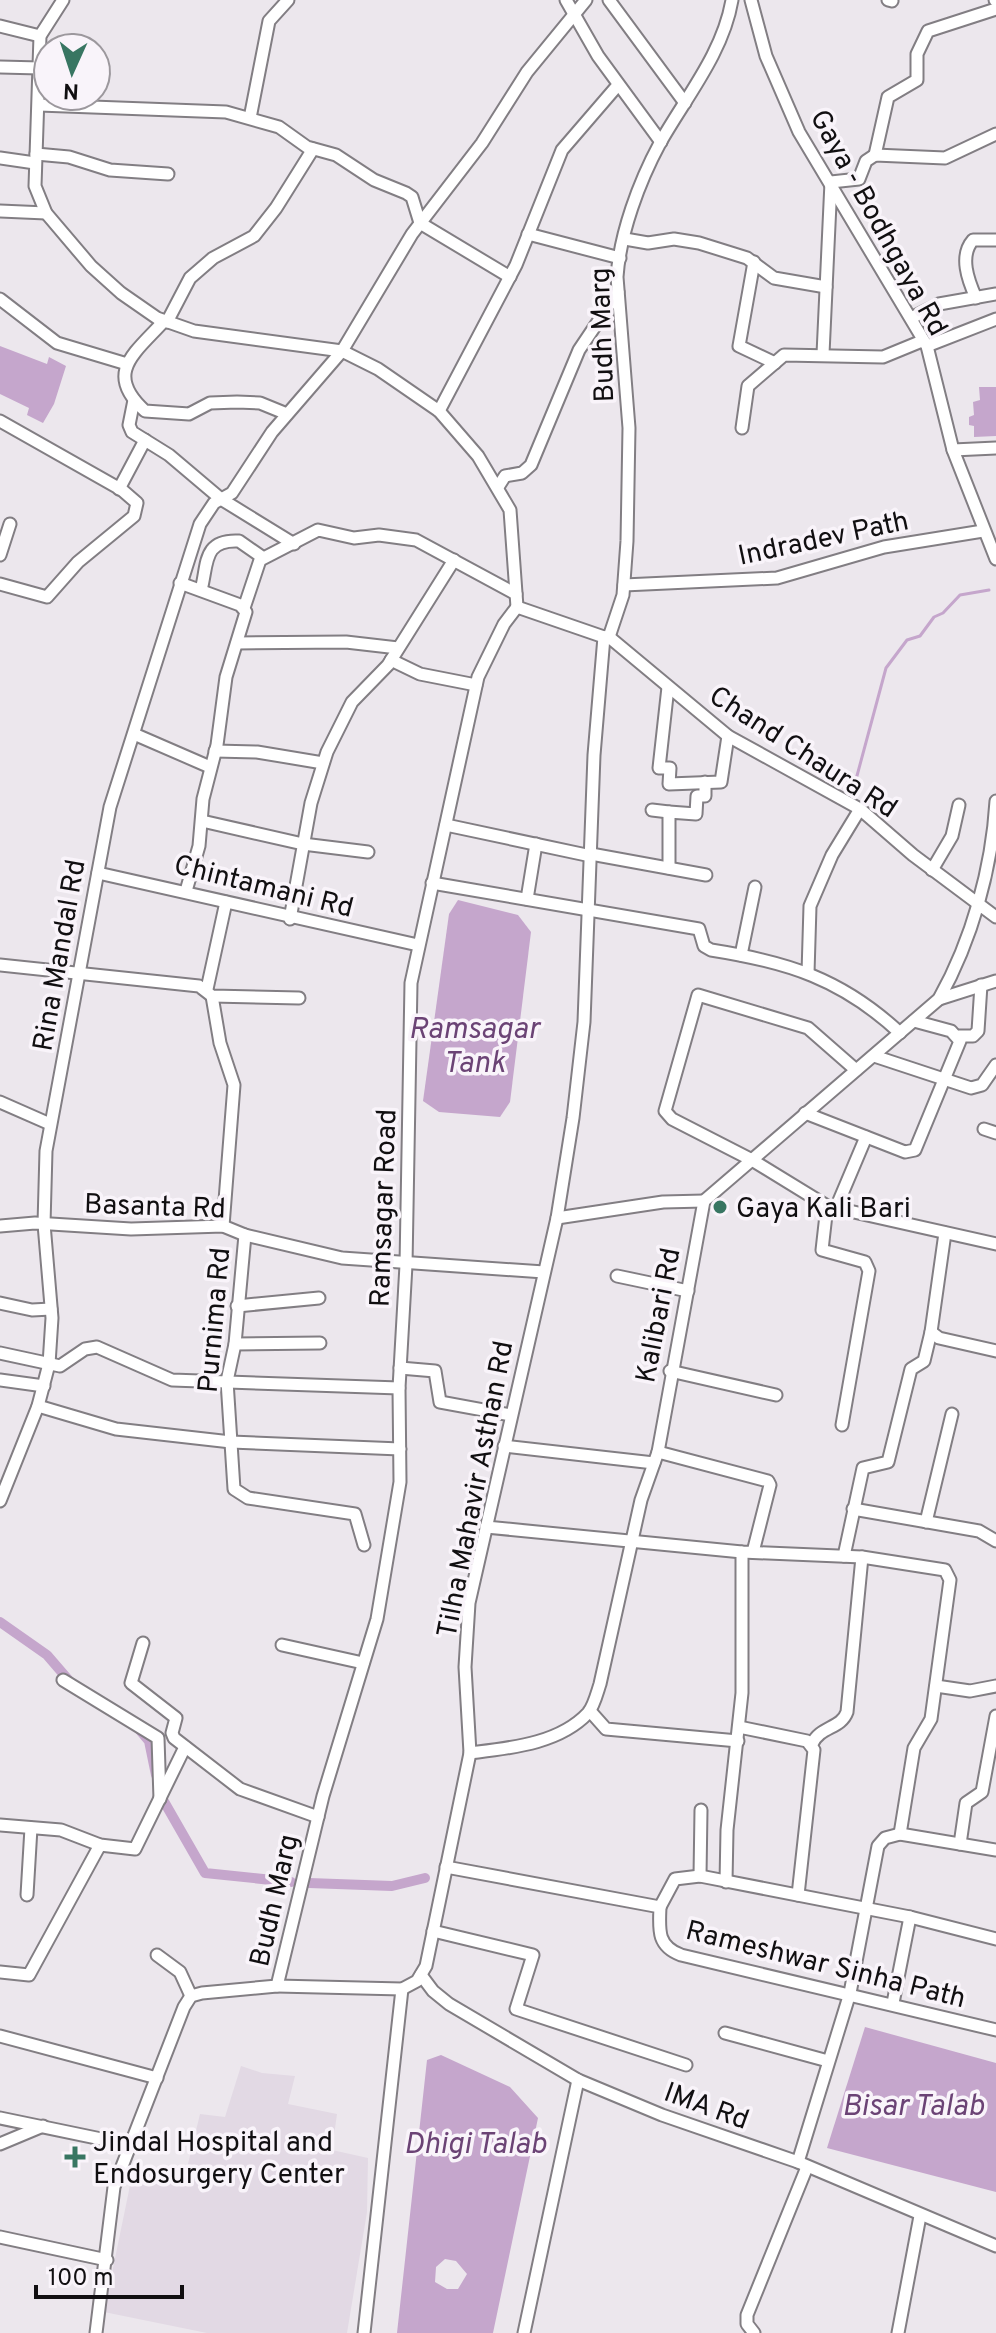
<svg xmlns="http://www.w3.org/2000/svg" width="996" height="2333" font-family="Overpass,sans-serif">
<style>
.built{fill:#e2d9e4}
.water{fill:#c5a6cc;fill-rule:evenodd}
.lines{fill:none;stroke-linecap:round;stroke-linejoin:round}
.stream{stroke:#c5a6cc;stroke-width:3}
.canal{stroke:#c5a6cc;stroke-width:10}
.minor-casing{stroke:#827e83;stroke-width:15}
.minor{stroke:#fff;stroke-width:11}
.poi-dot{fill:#387662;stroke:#f9f4fa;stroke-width:3}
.labels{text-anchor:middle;stroke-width:7;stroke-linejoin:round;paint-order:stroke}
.street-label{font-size:28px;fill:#110f11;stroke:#f9f4fa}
.poi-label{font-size:28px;fill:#110f11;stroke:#f9f4fa;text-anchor:start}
.water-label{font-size:30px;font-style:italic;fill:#6b4375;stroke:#f9f4fa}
</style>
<rect width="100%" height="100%" fill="#ece7ed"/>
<!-- built -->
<polygon class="built" points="241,2066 262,2073 295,2076 288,2104 337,2114 332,2150 368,2158 367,2212 347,2333 207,2333 104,2312 134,2166 186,2172 200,2114 225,2117"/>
<!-- water -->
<g class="water">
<polygon points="0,346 47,364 49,357 66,366 54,404 43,423 27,415 29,408 0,394"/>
<polygon points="979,387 996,387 996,436 974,437 974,426 969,425 969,417 974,415 973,402 980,400"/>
<polygon points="458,900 518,915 531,932 510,1102 500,1117 439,1112 423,1101 449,914"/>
<polygon points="865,2027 996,2063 996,2192 827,2148"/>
<path d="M441 2055 510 2087 538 2118 493 2333H397L427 2060ZM445 2259 456 2261 467 2274 458 2289H447L435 2282 436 2267Z"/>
</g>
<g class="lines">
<!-- stream -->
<polyline class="stream" points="851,798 886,668 907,640 920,636 934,617 943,613 960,595 989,590"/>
<!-- canal -->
<g class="canal">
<polyline points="0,1622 47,1655 72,1684"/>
<polyline points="138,1728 149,1741 156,1775"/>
<polyline points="158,1791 205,1873 291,1882"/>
<polyline points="309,1883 392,1886 425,1878"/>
</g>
<defs>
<g id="minor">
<polyline points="63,0 40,36 35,186 46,213 91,266 121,293 157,318 194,331 342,351 378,369 439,411 478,456 510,510 517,607"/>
<polyline points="566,0 598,56 661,142"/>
<polyline points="609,0 685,103"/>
<polyline points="751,0 766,56 799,132 927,346 953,450 996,559"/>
<polyline points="888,0 892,1"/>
<polyline points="995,0 996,0"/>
<polyline points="0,26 40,36"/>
<polyline points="0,67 40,68"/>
<polyline points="39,105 226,112 279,127 307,147 336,155 374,180 406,193 412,197 420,223 510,277"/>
<polyline points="250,118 269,21 288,0"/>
<polyline points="36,154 69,157 110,170 168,174"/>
<polyline points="875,155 888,97 917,80 917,54 928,31 996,9"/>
<polyline points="0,158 35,163"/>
<polyline points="0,211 46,213"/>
<polyline points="528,234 620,258"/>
<polyline points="625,239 648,243 674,239 699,243 747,258 774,278 826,287"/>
<polyline points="754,262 739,346 775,363"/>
<path d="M976 298C968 280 959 256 973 240H996"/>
<polyline points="0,299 57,343 127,364"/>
<polyline points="911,318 939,304 996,294"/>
<path d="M164 321C135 353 103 373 145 411L189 414 210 403 237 402 260 403 287 414"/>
<polyline points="167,322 190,278 213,258 254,236 276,208 313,149"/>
<polyline points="927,346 996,319"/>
<polyline points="823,354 831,182 859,179 866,161 875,155 945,158 996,134"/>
<polyline points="134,400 129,425 132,432 169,455 221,499 294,544"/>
<polyline points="439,411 516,265 562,150 618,85"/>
<polyline points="0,421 122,490 137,503 134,516 78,562 47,597 0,584"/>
<polyline points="742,428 748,386 784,355 883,357 922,341"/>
<polyline points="953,450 996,448"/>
<polyline points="498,487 505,476 522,473 531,465 579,350 618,292"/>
<polyline points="119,489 145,440"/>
<polyline points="0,555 10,524"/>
<polyline points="180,583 240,605 246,612 226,677 217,745 203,799 199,846 186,891"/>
<polyline points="624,585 777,578 884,547 983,531"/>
<path d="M201 590C208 565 202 539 239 541L262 557"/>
<polyline points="517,607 604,637"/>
<polyline points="244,608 260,560 318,530 354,538 379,535 416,540 516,594"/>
<path d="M604 637H609L623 595 627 541 629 428 617 277C620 233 639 182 660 143 686 97 723 53 732 0"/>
<polyline points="609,637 728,736 860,809 913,855 996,917"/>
<polyline points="237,643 346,642 398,648"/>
<polyline points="391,660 420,674 476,685"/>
<polyline points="668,687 659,768 670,768 669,784 721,782 728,736"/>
<polyline points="134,734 210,767"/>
<polyline points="215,751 257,752 323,763"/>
<polyline points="652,810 669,812"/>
<polyline points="202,821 303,844 368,852"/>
<polyline points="446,825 591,856"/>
<polyline points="591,854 706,875"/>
<polyline points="669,868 669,812 696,814 697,796 705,796 705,782"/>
<polyline points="932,870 952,836 959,805"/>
<polyline points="98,873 418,945"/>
<path d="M432 883 699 929 704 946 711 950C788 962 842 979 900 1033"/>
<polyline points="527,899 536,844"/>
<polyline points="290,919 311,803 327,752 352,702 388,665 454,560"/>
<polyline points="741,955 755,887"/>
<polyline points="0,965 199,986 212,996 299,998"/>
<polyline points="808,973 810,906 832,855 860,809"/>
<polyline points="207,989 226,902"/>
<polyline points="212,996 220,1043 234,1085 223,1226"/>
<polyline points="939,999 996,981"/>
<polyline points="959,1036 973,1036 978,1031 981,985"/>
<polyline points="874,1056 971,1088 982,1085 996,1065"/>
<polyline points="856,1070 808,1028 698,995 665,1111 672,1119 752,1160 827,1206 996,1244"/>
<polyline points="0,1102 50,1124"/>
<polyline points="805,1113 905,1152 915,1150 960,1041 951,1031 914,1021"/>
<polyline points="984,1129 996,1133"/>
<polyline points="827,1206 822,1250 865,1262 869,1271 842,1425"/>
<polyline points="836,1208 866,1137"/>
<polyline points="557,1218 663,1202 704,1201"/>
<polyline points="0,1226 35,1223 131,1229 223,1226 245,1235 342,1258 544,1272"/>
<polyline points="945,1233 931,1332 939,1338 996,1351"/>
<polyline points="245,1235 235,1344 227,1381 234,1489 248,1498 355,1514 364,1545"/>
<polyline points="617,1276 688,1291"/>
<polyline points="0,1303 32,1310 51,1309"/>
<polyline points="237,1306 319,1298"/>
<polyline points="235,1344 320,1343"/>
<polyline points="0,1353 60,1366 85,1349 97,1347 172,1380 399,1388"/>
<polyline points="400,1368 435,1371 440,1402 511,1415"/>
<polyline points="670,1371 776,1395"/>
<polyline points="0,1380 44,1386"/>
<polyline points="38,1406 116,1429 231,1442 400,1449"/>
<polyline points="504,1446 654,1463"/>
<polyline points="658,1452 768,1481 770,1485 753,1552"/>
<polyline points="0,1501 38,1406 49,1364 52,1318 44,1224 46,1151 110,807 200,524 214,503 232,493 272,432 342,351 412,234 482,143 527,72 586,0"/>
<polyline points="853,1509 979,1531 996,1541"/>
<polyline points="926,1522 952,1414"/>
<polyline points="486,1527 742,1552 862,1557"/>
<polyline points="844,1556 863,1468 888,1462 911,1369 924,1361 931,1332"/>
<polyline points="143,1643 131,1683 176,1718 172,1733 174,1738 240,1789 318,1817"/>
<polyline points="282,1645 363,1663"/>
<polyline points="63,1680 158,1738 160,1799"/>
<polyline points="936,1686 970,1691 996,1686"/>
<polyline points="590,1711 606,1729 738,1741"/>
<polyline points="739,1727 807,1741 814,1750 798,1895"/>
<path d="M812 1744C820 1726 841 1729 847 1712L862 1557 945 1570 950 1580 931 1719 914 1748 900 1834"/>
<path d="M470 1753C510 1748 559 1744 588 1713 594 1706 597 1693 600 1684L641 1500 658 1452 704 1201 939 999C972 940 992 868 996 801"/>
<polyline points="0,1825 61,1830 100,1845 135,1849 185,1747"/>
<polyline points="960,1844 966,1803 982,1792 996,1716"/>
<path d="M446 1867 660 1907C659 1930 657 1946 681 1955L996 2030"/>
<polyline points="700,1876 701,1810"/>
<polyline points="726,1882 727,1830 742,1693 742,1552"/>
<polyline points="27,1895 31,1828"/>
<polyline points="660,1907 675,1879 700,1876 910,1917 996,1939"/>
<polyline points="433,1931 533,1955 516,2009 686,2065"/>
<polyline points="157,1955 180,1972 191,1996"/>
<polyline points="0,1972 29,1975 100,1845"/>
<polyline points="421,1975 433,1991 449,2004 578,2080 662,2115 798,2162 996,2246"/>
<polyline points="277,1986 402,1989 417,1981 426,1966 470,1753 465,1667 469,1603 557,1218 573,1118 584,1022 594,755 604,637"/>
<polyline points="893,2003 910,1917"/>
<polyline points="725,2033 828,2061"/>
<polyline points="0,2036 157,2078"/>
<polyline points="0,2118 130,2145"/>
<polyline points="0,2144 43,2126"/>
<polyline points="798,2162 850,1993 878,1846 885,1838 900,1834 996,1850"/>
<polyline points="0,2237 107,2260"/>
<polyline points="96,2333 114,2187 184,2007 191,1996 202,1993 277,1986 323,1796 377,1619 400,1482 399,1388 406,1265 411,983 478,677 504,624 517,607"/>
<polyline points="364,2333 402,1989"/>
<polyline points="524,2333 578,2080"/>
<polyline points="754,2333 747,2324 747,2315 807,2167"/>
<polyline points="898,2333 920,2216"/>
</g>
</defs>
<!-- minor casing -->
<use href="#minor" class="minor-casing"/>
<!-- minor -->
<use href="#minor" class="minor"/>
</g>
<!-- markers -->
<g class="poi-dot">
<circle cx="720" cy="1207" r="8"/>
<path d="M71 2145h8v8h8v8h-8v8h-8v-8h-8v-8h8z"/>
</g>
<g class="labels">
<!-- street labels -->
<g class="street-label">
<text transform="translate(880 222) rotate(61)" y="10">Gaya - Bodhgaya Rd</text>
<text transform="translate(601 335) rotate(-92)" y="10">Budh Marg</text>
<text transform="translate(823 537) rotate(-12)" y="10">Indradev Path</text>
<text transform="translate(804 751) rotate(33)" y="10">Chand Chaura Rd</text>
<text transform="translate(264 885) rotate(14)" y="10">Chintamani Rd</text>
<text transform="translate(58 955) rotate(-80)" y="10">Rina Mandal Rd</text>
<text transform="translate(155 1205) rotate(2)" y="10">Basanta Rd</text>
<text transform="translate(382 1208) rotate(-88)" y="10">Ramsagar Road</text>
<text transform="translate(657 1315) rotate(-79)" y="10">Kalibari Rd</text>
<text transform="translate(213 1320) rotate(-85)" y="10">Purnima Rd</text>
<text transform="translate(474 1489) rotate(-79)" y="10">Tilha Mahavir Asthan Rd</text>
<text transform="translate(273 1900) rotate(-77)" y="10">Budh Marg</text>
<text transform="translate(826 1963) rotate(14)" y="10">Rameshwar Sinha Path</text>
<text transform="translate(707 2105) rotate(20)" y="10">IMA Rd</text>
</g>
<!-- poi labels -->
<g class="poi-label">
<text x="736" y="1217">Gaya Kali Bari</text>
<text x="93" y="2151">Jindal Hospital and<tspan x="93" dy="32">Endosurgery Center</tspan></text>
</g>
<!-- water labels -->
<g class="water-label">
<text x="474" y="1038">Ramsagar<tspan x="474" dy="34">Tank</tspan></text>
<text x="913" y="2115">Bisar Talab</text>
<text x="475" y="2153">Dhigi Talab</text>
</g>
</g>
<!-- north arrow -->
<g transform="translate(72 72) rotate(183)"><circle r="38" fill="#f9f4fa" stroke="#9c989d" stroke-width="2"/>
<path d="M0-6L14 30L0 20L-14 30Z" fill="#387662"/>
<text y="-12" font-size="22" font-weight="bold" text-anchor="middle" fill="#110f11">N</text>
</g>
<!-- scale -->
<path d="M36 2285v12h146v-12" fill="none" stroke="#110f11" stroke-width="4"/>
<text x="48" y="2285" font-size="24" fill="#110f11" stroke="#f9f4fa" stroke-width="6" paint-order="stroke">100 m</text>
</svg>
